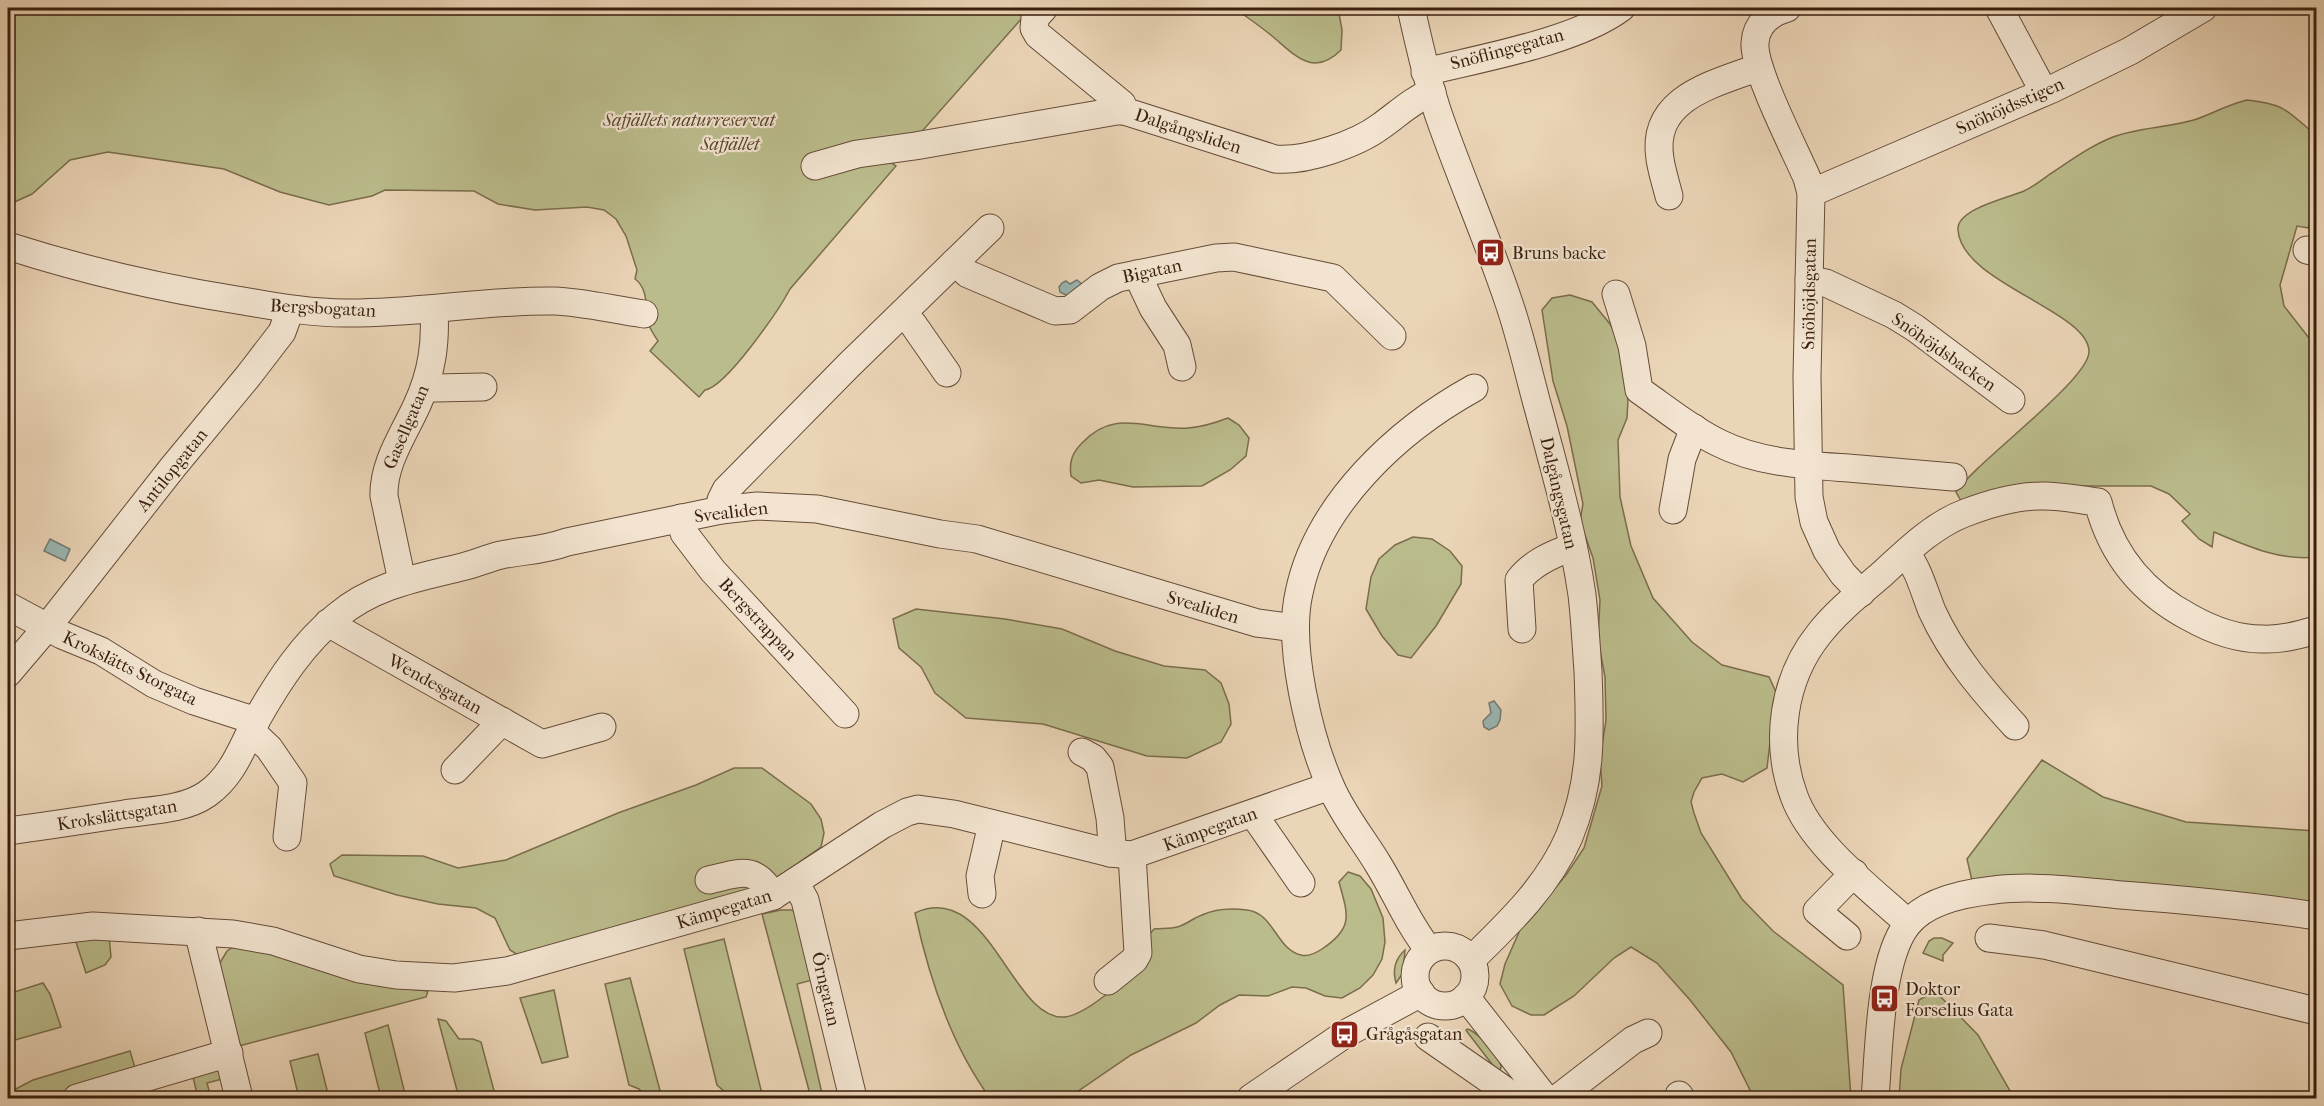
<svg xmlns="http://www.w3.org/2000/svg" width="2324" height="1106" font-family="'IM FELL French Canon',serif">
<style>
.green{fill:#bbbc8c;stroke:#7a6d4c;stroke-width:1.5}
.water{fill:#9ab7b5;stroke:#737a72;stroke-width:1.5}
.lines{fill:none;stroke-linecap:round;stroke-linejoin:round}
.minor-casing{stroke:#664c38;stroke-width:29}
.minor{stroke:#f2e4d0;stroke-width:27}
.labels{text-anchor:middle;stroke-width:4.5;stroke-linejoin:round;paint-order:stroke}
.street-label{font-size:18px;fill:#391e0d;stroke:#f2e4d0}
.park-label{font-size:18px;font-style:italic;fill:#5a462d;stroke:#f2e4d0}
.poi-label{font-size:18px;fill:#391e0d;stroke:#f2e4d0;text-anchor:start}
</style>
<rect width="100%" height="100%" fill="#ebd5b7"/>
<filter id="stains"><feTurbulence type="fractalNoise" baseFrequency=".00333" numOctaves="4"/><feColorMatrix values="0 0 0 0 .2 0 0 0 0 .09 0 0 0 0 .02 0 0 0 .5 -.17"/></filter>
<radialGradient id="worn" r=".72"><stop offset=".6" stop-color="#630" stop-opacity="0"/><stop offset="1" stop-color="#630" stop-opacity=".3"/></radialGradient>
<!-- green -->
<g class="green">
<path d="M8 8H1031L893 164 896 166 790 289C779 310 726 387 705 390L699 397 650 351 658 341C655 336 650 330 649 324 645 309 649 289 635 279L637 270 626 236 616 219 604 210 587 207 535 210 498 204 474 191 385 190 372 196 329 205 280 192 224 169 108 152 70 160 32 194 8 205Z"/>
<path d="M1234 8H1338L1342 30 1341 50C1313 78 1295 55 1272 36 1260 26 1247 17 1234 8Z"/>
<path d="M2247 100C2283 104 2286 109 2312 132H2316V211L2308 228 2297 226 2280 285 2284 306 2316 347V557C2280 561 2247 546 2214 532L2212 547 2199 539 2182 521 2190 514 2169 494 2151 486H2075L1961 501 1956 492C1976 462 2088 381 2089 352 2090 311 1961 283 1958 230 1956 209 2008 198 2024 191 2033 187 2042 180 2050 174 2070 161 2090 146 2113 137 2140 127 2169 128 2197 119 2214 113 2229 104 2247 100Z"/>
<polygon points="1570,295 1592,302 1610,324 1630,362 1627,418 1618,440 1620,497 1631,546 1653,598 1692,642 1722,665 1769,677 1776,692 1767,768 1743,782 1722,774 1702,778 1694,792 1691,802 1694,813 1701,833 1742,899 1773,931 1843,985 1851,1098 1754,1098 1731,1052 1690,1000 1657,963 1631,947 1614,958 1574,996 1544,1015 1531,1015 1512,1006 1500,984 1505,964 1520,930 1566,875 1584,848 1602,786 1600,759 1606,720 1605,677 1598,639 1600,600 1593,558 1580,521 1583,504 1567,426 1553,381 1542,310 1552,298"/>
<path d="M1228 418 1239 425 1249 438 1246 456 1230 470 1202 486 1133 487 1099 480 1081 483 1071 476C1069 462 1072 453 1082 443 1115 407 1147 431 1188 428 1202 427 1215 423 1228 418Z"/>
<polygon points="1413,537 1432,539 1450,551 1462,566 1461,584 1436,626 1411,658 1398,655 1382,636 1366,609 1371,577 1379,559 1395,545"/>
<polygon points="916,609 1005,619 1062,629 1115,651 1164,666 1205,670 1221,683 1229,704 1231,724 1221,742 1187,758 1147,756 1043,724 966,718 935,693 921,667 899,648 893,619"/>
<polygon points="2042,760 2103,797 2186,822 2316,831 2316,908 1973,885 1967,859"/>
<polygon points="734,768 762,768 811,804 821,819 824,833 821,847 771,882 746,895 521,957 510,950 495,918 476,908 438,904 397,895 334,876 330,864 342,855 423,856 458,868 506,860 618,813 696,785"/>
<path d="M1348 872 1360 876 1371 889 1383 918 1385 942 1382 959 1373 975 1360 988 1342 998 1325 996 1306 988 1292 987 1268 996 1239 995 1220 1005 1196 1023 1131 1055 1068 1098H990C951 1045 929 978 915 913 989 879 1012 1022 1065 1017 1080 1015 1101 999 1113 989 1128 977 1139 945 1154 929 1161 928 1170 929 1177 927 1186 925 1193 918 1202 915 1215 909 1232 908 1247 910 1274 913 1276 949 1301 955 1308 957 1316 953 1322 949 1354 928 1348 915 1339 882Z"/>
<polygon points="781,910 792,910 796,913 812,980 797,984 823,1098 811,1098 762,914"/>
<polygon points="109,936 111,957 105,965 86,973 75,939"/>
<polygon points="1934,938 1942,938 1953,943 1943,955 1943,961 1923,953 1929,941"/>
<polygon points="724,939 763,1098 732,1098 717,1085 684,949"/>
<polygon points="236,945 319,967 374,985 428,991 426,997 235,1047 218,966 227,951"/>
<path d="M1405 950 1403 973 1396 983C1392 969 1395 959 1405 950Z"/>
<polygon points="630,978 662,1098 647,1098 639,1089 629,1085 605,984"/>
<polygon points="43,983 50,994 61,1027 8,1042 8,994"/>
<polygon points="554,990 568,1057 542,1063 520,998"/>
<polygon points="1935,991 1978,1035 2014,1098 1899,1098 1901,1069 1919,1000"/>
<polygon points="438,1019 446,1021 459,1039 473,1039 481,1042 496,1098 459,1098"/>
<polygon points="388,1025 406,1098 381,1098 365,1033"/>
<path d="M1468 1029C1478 1033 1502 1058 1501 1068L1498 1072 1468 1033 1466 1030Z"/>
<polygon points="130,1051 136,1071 59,1098 8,1098 8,1093 33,1080"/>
<polygon points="318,1054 329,1098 299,1098 290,1061"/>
<polygon points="222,1066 226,1078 207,1083 211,1098 198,1098 192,1073"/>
</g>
<!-- water -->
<g class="water">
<polygon points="1077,280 1083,285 1068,296 1060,292 1059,287 1062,283 1066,281 1070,284"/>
<polygon points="50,539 70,549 65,561 44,551"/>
<polygon points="1494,701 1501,710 1500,720 1497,726 1489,730 1484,727 1483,721 1491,713 1489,703"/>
</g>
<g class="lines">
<defs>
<g id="minor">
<polyline points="1044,8 1035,18 1034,28 1038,35 1122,104 1124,111"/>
<path d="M1411 8C1419 44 1427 81 1439 116 1461 179 1488 240 1509 303 1521 338 1529 375 1539 411 1555 471 1573 533 1582 595 1585 620 1586 646 1588 671 1590 732 1593 779 1569 837 1548 886 1509 923 1471 960"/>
<path d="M1787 8C1770 13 1756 23 1755 43 1753 69 1795 150 1807 178L1811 193 1807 377 1809 497 1814 522 1827 551 1843 574 1861 593"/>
<polyline points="1999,8 2044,92"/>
<path d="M1425 72C1481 58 1575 42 1621 8"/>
<path d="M815 166 857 154 915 146 1117 111H1124L1275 159C1305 162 1357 144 1381 126 1398 114 1412 100 1432 92"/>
<polyline points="1811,193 2052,89 2130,51 2203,8"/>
<path d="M1669 196C1666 184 1662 172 1660 159 1650 97 1715 84 1759 67"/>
<path d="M8 246C83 270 159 288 237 300 273 306 308 313 345 313 415 314 484 300 554 301 584 302 614 310 644 314"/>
<polyline points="2307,250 2316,252"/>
<polyline points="955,262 968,274 1055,311 1070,310 1100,287 1118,278 1216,258 1234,257 1333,278 1392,336"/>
<polyline points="1137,274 1153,308 1177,345 1182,367"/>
<polyline points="1809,280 1826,283 1894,315 1915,328 2011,400"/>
<path d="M1616 294 1632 346 1639 390C1665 408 1690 429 1719 443 1759 463 1805 465 1848 468 1883 471 1918 474 1953 477"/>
<polyline points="903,314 913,324 947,373"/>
<polyline points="425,387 435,388 483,387"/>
<polyline points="721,510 721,500 726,490 849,365 990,228"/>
<polyline points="1673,510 1682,459 1694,428"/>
<polyline points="681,518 684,533 713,571 845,714"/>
<path d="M1906 553C1919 570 1924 591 1932 611 1952 655 1983 691 2015 726"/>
<path d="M402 581 384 496C383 463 404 434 417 405 432 373 436 343 434 309"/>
<polyline points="8,606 62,635 101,651 154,684 194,701 256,721"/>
<polyline points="328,623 542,744 602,727"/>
<path d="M1522 629 1519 580C1532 563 1552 554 1573 547"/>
<polyline points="8,673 48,626 173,467 249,375 282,332 290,310"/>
<polyline points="251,731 269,748 293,783 287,837"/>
<polyline points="1082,752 1093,758 1100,767 1110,818 1112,844 1110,853"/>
<polyline points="455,770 502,721"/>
<polyline points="1255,813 1258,821 1301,883"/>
<path d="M8 831C46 826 85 820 124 814 151 810 184 810 207 794 234 775 242 746 257 719 278 682 303 643 337 616 374 585 417 578 462 567 475 564 488 558 501 555 526 550 542 551 567 542L721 510 757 506 817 509 940 534 977 539 1257 623 1295 628"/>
<path d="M709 880C740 873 755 864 773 896"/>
<polyline points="795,882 805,900 853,1098"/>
<polyline points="982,894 980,876 992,824"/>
<path d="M1908 923C1871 889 1811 844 1794 796 1774 742 1783 679 1819 634 1836 612 1860 593 1881 575 1906 552 1933 525 1965 513 1988 504 2015 496 2040 496 2059 495 2079 500 2098 502 2111 554 2142 592 2189 617 2212 630 2235 639 2262 639 2281 640 2299 635 2316 630"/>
<polyline points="198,931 239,1098"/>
<polyline points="8,936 93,926 233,934 273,941 359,969 396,975 454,978 507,971 773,896 882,825 907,812 918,809 954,814 1110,853 1132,855 1330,786"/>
<polyline points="1847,936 1817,911 1854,873"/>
<polyline points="1989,938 2044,945 2316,1011"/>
<circle cx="1445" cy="976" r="30"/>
<path d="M1429 950C1408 924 1396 893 1378 864 1363 839 1343 815 1331 787 1309 738 1287 645 1299 593 1317 504 1398 430 1474 388"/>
<polyline points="1108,981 1134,960 1138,953 1132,855"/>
<polyline points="1466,997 1545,1098"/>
<polyline points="1428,1037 1516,1098"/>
<polyline points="1679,1095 1681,1098"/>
<polyline points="77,1098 229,1053"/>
<polyline points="1251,1098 1345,1034 1421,993"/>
<polyline points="1558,1098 1633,1040 1648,1033"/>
<path d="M1875 1098C1879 1053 1879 961 1907 925 1925 901 1966 893 1994 890 2036 885 2080 891 2121 895 2187 900 2252 906 2316 916"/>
</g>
</defs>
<!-- minor casing -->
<use href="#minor" class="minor-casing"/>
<!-- minor -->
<use href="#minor" class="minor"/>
</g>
<!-- icons -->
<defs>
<symbol id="bus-square" viewBox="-11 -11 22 22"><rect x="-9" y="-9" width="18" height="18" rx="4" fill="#8f2418" stroke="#f2e4d0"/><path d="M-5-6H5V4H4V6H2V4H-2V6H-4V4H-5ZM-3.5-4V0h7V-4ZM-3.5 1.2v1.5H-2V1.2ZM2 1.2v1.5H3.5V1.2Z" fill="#fff"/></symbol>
</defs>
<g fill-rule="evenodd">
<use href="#bus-square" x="1474" y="236" width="33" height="33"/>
<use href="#bus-square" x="1868" y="982" width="33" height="33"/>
<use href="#bus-square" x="1328" y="1018" width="33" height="33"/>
</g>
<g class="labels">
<!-- street labels -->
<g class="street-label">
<text transform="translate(1507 49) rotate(-15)" y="6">Snöflingegatan</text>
<text transform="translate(2010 106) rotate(-24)" y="6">Snöhöjdsstigen</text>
<text transform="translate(1188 131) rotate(18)" y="6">Dalgångsliden</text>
<text transform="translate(1152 271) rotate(-12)" y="6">Bigatan</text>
<text transform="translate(1809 294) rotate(-89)" y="6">Snöhöjdsgatan</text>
<text transform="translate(323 308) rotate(3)" y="6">Bergsbogatan</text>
<text transform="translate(1944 352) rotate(35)" y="6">Snöhöjdsbacken</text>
<text transform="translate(406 427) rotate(-67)" y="6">Gasellgatan</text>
<text transform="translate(172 470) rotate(-51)" y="6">Antilopgatan</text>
<text transform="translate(1559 493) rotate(77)" y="6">Dalgångsgatan</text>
<text transform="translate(731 512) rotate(-7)" y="6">Svealiden</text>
<text transform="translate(1203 607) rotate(17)" y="6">Svealiden</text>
<text transform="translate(758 619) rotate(47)" y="6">Bergstrappan</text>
<text transform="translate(130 668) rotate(26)" y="6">Krokslätts Storgata</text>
<text transform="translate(435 684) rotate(29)" y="6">Wendesgatan</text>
<text transform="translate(117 815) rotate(-9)" y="6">Krokslättsgatan</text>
<text transform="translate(1210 829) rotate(-20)" y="6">Kämpegatan</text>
<text transform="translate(724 909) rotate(-17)" y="6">Kämpegatan</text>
<text transform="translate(826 989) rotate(77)" y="6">Örngatan</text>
</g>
<!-- park labels -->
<g class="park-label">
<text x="689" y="126">Safjällets naturreservat</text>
<text x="730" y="150">Safjället</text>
</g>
<!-- poi labels -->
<g class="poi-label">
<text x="1512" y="259">Bruns backe</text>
<text x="1905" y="995">Doktor<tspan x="1905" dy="21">Forselius Gata</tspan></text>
<text x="1366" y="1040">Grågåsgatan</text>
</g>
</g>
<!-- margin -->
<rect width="2324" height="1106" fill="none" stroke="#ebd5b7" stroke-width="30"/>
<rect x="9" y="9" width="2306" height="1088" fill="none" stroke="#391e0d" stroke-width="3"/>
<rect x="15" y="15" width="2294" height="1076" fill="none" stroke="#391e0d" stroke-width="1.5"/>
<rect width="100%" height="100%" filter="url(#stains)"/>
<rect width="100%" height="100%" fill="url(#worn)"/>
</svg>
